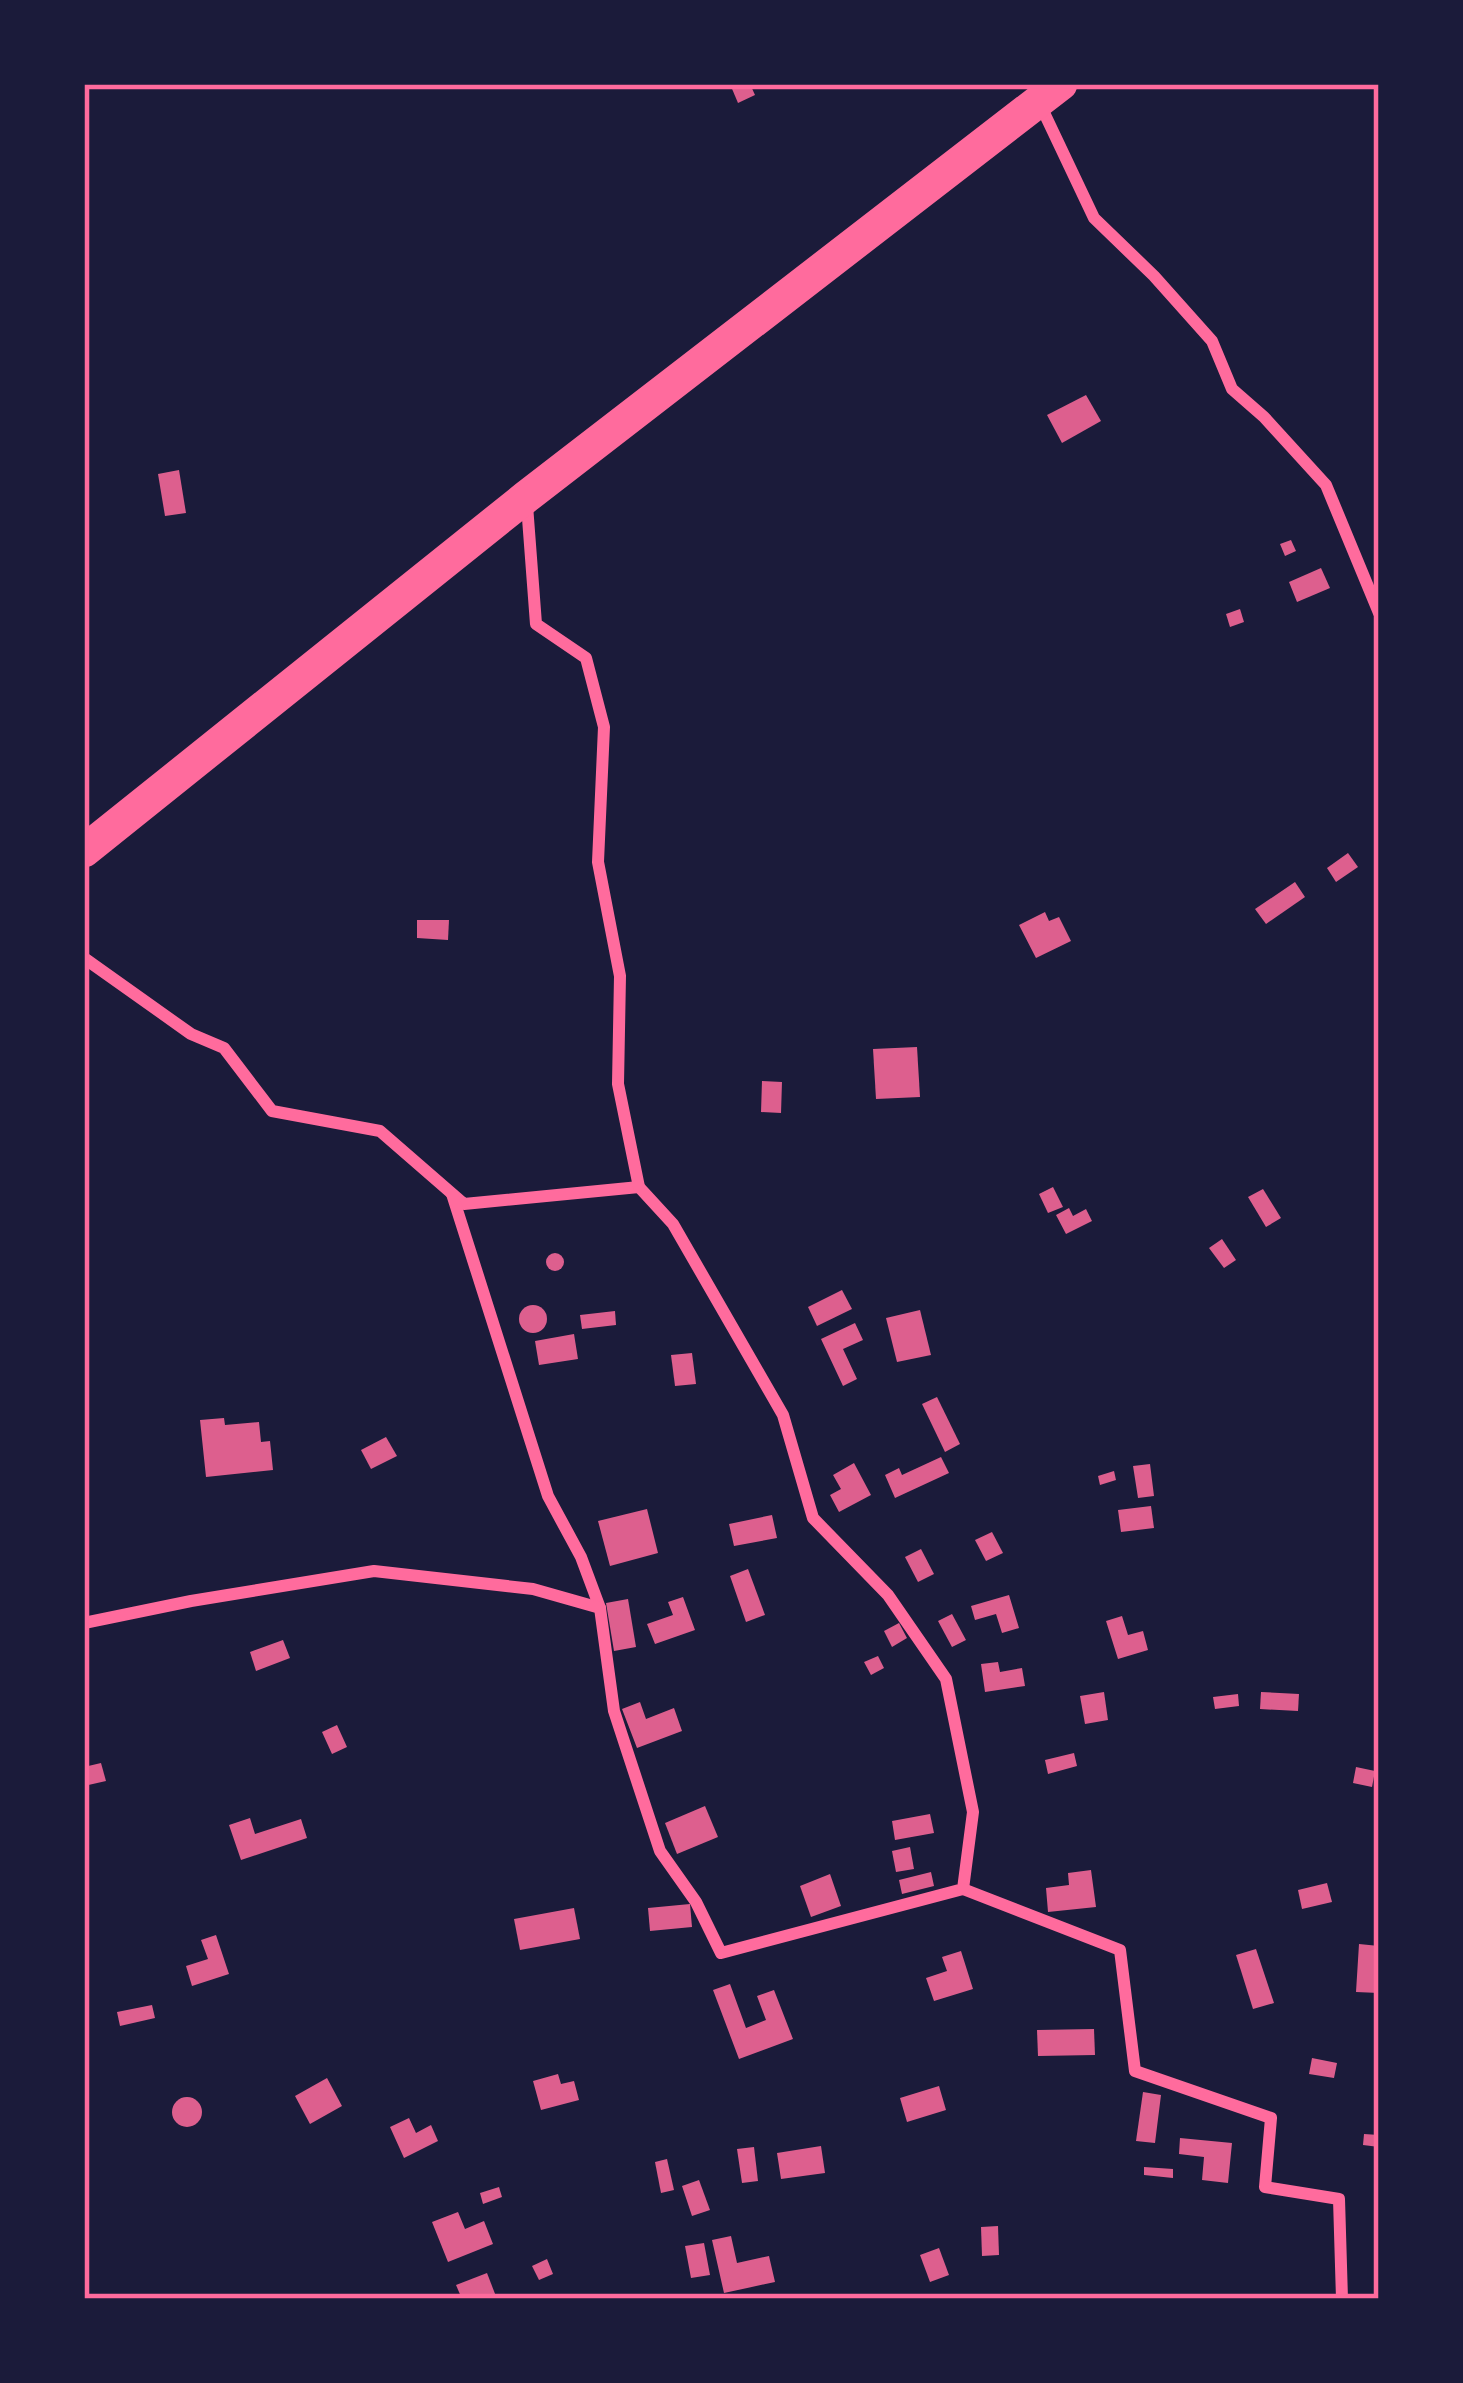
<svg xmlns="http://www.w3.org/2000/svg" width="1463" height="2383" font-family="Cabin,sans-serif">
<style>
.building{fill:#dd5f8e}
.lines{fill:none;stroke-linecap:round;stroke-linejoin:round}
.minor{stroke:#ff6b9d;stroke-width:12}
.trunk{stroke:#ff6b9d;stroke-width:33}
.neatline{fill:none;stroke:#ff6b9d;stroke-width:4.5}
</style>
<rect width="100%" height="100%" fill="#1b1b3a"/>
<!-- building -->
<g class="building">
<polygon points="730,84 750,84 755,95 738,103"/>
<polygon points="1086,395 1101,421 1062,443 1047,415"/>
<polygon points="179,470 186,513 165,516 158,474"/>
<polygon points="1291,540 1296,551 1285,556 1280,544"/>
<polygon points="1321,568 1330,588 1297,602 1289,582"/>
<polygon points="1240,609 1244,622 1230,627 1226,614"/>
<polygon points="1348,853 1358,867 1336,882 1327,868"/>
<polygon points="1295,882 1305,897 1266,924 1255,909"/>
<polygon points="1045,912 1049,921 1059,917 1071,941 1036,958 1019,925"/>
<polygon points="417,920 449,920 448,940 417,938"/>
<polygon points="917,1047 920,1097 876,1099 873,1049"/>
<polygon points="762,1081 782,1082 781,1113 761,1112"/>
<polygon points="1053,1187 1063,1207 1048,1213 1039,1194"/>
<polygon points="1263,1189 1281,1218 1266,1227 1248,1197"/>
<polygon points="1069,1208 1073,1216 1086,1209 1092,1221 1066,1234 1056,1215"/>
<polygon points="1222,1239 1236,1260 1224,1268 1209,1248"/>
<circle cx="555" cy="1262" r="9"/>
<polygon points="842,1290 852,1309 817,1326 808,1307"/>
<circle cx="533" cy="1319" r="14"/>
<polygon points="920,1310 931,1355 897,1362 886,1318"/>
<polygon points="615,1311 616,1325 582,1329 580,1315"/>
<polygon points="855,1323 863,1340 843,1349 857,1379 843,1386 821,1339"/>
<polygon points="574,1334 578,1359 539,1365 535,1341"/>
<polygon points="692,1353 696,1384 675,1386 671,1355"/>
<polygon points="937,1397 960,1444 945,1452 922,1404"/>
<polygon points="224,1418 225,1425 259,1422 261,1442 270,1441 273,1470 206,1477 200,1420"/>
<polygon points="386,1437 397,1456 371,1469 361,1450"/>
<polygon points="941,1457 949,1473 895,1498 885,1475 899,1468 902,1475"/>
<polygon points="854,1463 871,1495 839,1512 830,1495 841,1489 833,1475"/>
<polygon points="1150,1464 1154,1496 1138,1498 1133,1466"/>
<polygon points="1114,1471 1116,1480 1100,1485 1098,1476"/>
<polygon points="1151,1506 1154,1528 1121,1532 1118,1510"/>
<polygon points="647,1509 658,1553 610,1566 598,1521"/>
<polygon points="772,1515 777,1538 734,1546 729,1524"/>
<polygon points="992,1532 1003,1553 986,1561 975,1540"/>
<polygon points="921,1549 934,1574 918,1582 905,1557"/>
<polygon points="748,1569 765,1615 746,1622 730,1576"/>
<polygon points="1009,1595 1019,1628 1002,1633 996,1614 975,1620 971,1606"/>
<polygon points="683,1597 695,1630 655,1644 647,1624 673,1615 668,1602"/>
<polygon points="628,1599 636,1647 614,1651 606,1603"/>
<polygon points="952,1614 966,1640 952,1647 938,1621"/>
<polygon points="1122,1616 1128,1635 1143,1631 1148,1650 1118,1659 1106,1621"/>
<polygon points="899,1623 907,1638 892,1647 884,1631"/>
<polygon points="283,1640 290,1658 256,1671 250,1652"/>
<polygon points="878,1656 884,1668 871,1675 864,1662"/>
<polygon points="998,1662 1000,1672 1022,1668 1025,1686 985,1692 981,1664"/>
<polygon points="1104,1692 1108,1720 1085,1724 1080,1696"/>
<polygon points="1261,1692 1299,1694 1298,1711 1260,1709"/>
<polygon points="1238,1694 1239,1706 1215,1709 1213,1697"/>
<polygon points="640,1702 646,1719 674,1708 682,1731 637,1748 622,1709"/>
<polygon points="337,1725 347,1747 332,1754 322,1732"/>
<polygon points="1074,1753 1077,1766 1048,1774 1045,1760"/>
<polygon points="101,1763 106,1781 84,1786 84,1767"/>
<polygon points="1356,1767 1375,1771 1372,1787 1353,1783"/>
<polygon points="705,1806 718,1837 677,1854 665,1823"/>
<polygon points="930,1814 934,1833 895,1840 892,1821"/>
<polygon points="250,1818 255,1834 301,1819 307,1838 241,1860 229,1825"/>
<polygon points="910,1847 914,1869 896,1872 892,1851"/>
<polygon points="1091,1870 1096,1907 1048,1912 1046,1888 1069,1885 1068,1873"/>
<polygon points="931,1872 934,1886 902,1894 899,1880"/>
<polygon points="830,1874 841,1906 811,1917 800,1886"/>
<polygon points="1327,1883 1332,1902 1302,1909 1298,1890"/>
<polygon points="690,1904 692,1927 650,1931 648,1908"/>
<polygon points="574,1908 580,1939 520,1950 514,1919"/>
<polygon points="216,1935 229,1974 192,1986 186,1966 208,1959 201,1940"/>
<polygon points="1359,1944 1379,1946 1379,1993 1356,1992"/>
<polygon points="1256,1949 1274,2003 1253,2009 1236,1955"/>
<polygon points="961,1951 973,1989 934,2001 926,1978 947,1971 942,1957"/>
<polygon points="730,1984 746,2028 766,2020 757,1996 774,1990 793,2039 739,2059 713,1990"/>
<polygon points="152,2005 155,2018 120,2026 117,2012"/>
<polygon points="1094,2029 1095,2055 1038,2056 1037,2030"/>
<polygon points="1312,2058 1337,2063 1334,2078 1309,2074"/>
<polygon points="558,2074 561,2084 574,2081 579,2100 541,2110 533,2081"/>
<polygon points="327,2078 342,2106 310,2124 295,2096"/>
<polygon points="939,2086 946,2110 907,2122 900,2098"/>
<polygon points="1143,2092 1161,2095 1155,2143 1136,2141"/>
<circle cx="187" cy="2112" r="15"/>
<polygon points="409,2118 416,2133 431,2125 438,2141 404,2158 390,2127"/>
<polygon points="1364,2134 1379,2135 1379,2147 1363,2145"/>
<polygon points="1180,2138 1232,2143 1228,2183 1202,2180 1204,2157 1179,2154"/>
<polygon points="821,2146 825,2173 781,2179 777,2153"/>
<polygon points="754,2147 758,2181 742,2183 737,2149"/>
<polygon points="667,2159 674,2190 661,2193 655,2162"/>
<polygon points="1144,2167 1173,2169 1173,2178 1144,2175"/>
<polygon points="699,2180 710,2210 692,2216 682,2186"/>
<polygon points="499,2187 502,2197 483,2204 480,2193"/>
<polygon points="458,2212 465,2229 484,2221 493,2244 448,2262 432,2222"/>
<polygon points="998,2226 999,2255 982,2256 981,2227"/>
<polygon points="731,2236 737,2263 769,2256 775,2282 724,2293 712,2240"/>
<polygon points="704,2243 710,2275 691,2278 685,2246"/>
<polygon points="939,2248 949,2275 930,2282 920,2255"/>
<polygon points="547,2259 553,2274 539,2280 532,2266"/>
<polygon points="487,2273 497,2299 462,2299 456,2285"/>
</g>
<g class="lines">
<!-- minor -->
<g class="minor">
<polyline points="1039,102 1094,218 1154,276 1212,341 1232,389 1264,417 1326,485 1379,613"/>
<polyline points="84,958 191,1034 224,1048 272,1111 380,1131 464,1204 639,1187"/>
<polyline points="452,1194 548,1496 581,1557 600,1608"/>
<polyline points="84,1623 191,1601 374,1571 533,1589 600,1608 614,1711 660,1851 696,1902 721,1953 963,1889 973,1812 946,1679 888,1595 813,1518 783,1415 673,1224 639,1187 618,1084 620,976 598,862 604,727 586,658 536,624 527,505"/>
<polyline points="963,1889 1120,1950 1135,2071 1271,2118 1265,2187 1339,2199 1342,2299"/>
</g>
<!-- trunk -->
<polyline class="trunk" points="84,851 526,497 1061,84"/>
</g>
<!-- border -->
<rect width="1463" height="2383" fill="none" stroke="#1b1b3a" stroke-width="174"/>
<rect x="87" y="87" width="1289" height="2209" class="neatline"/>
</svg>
